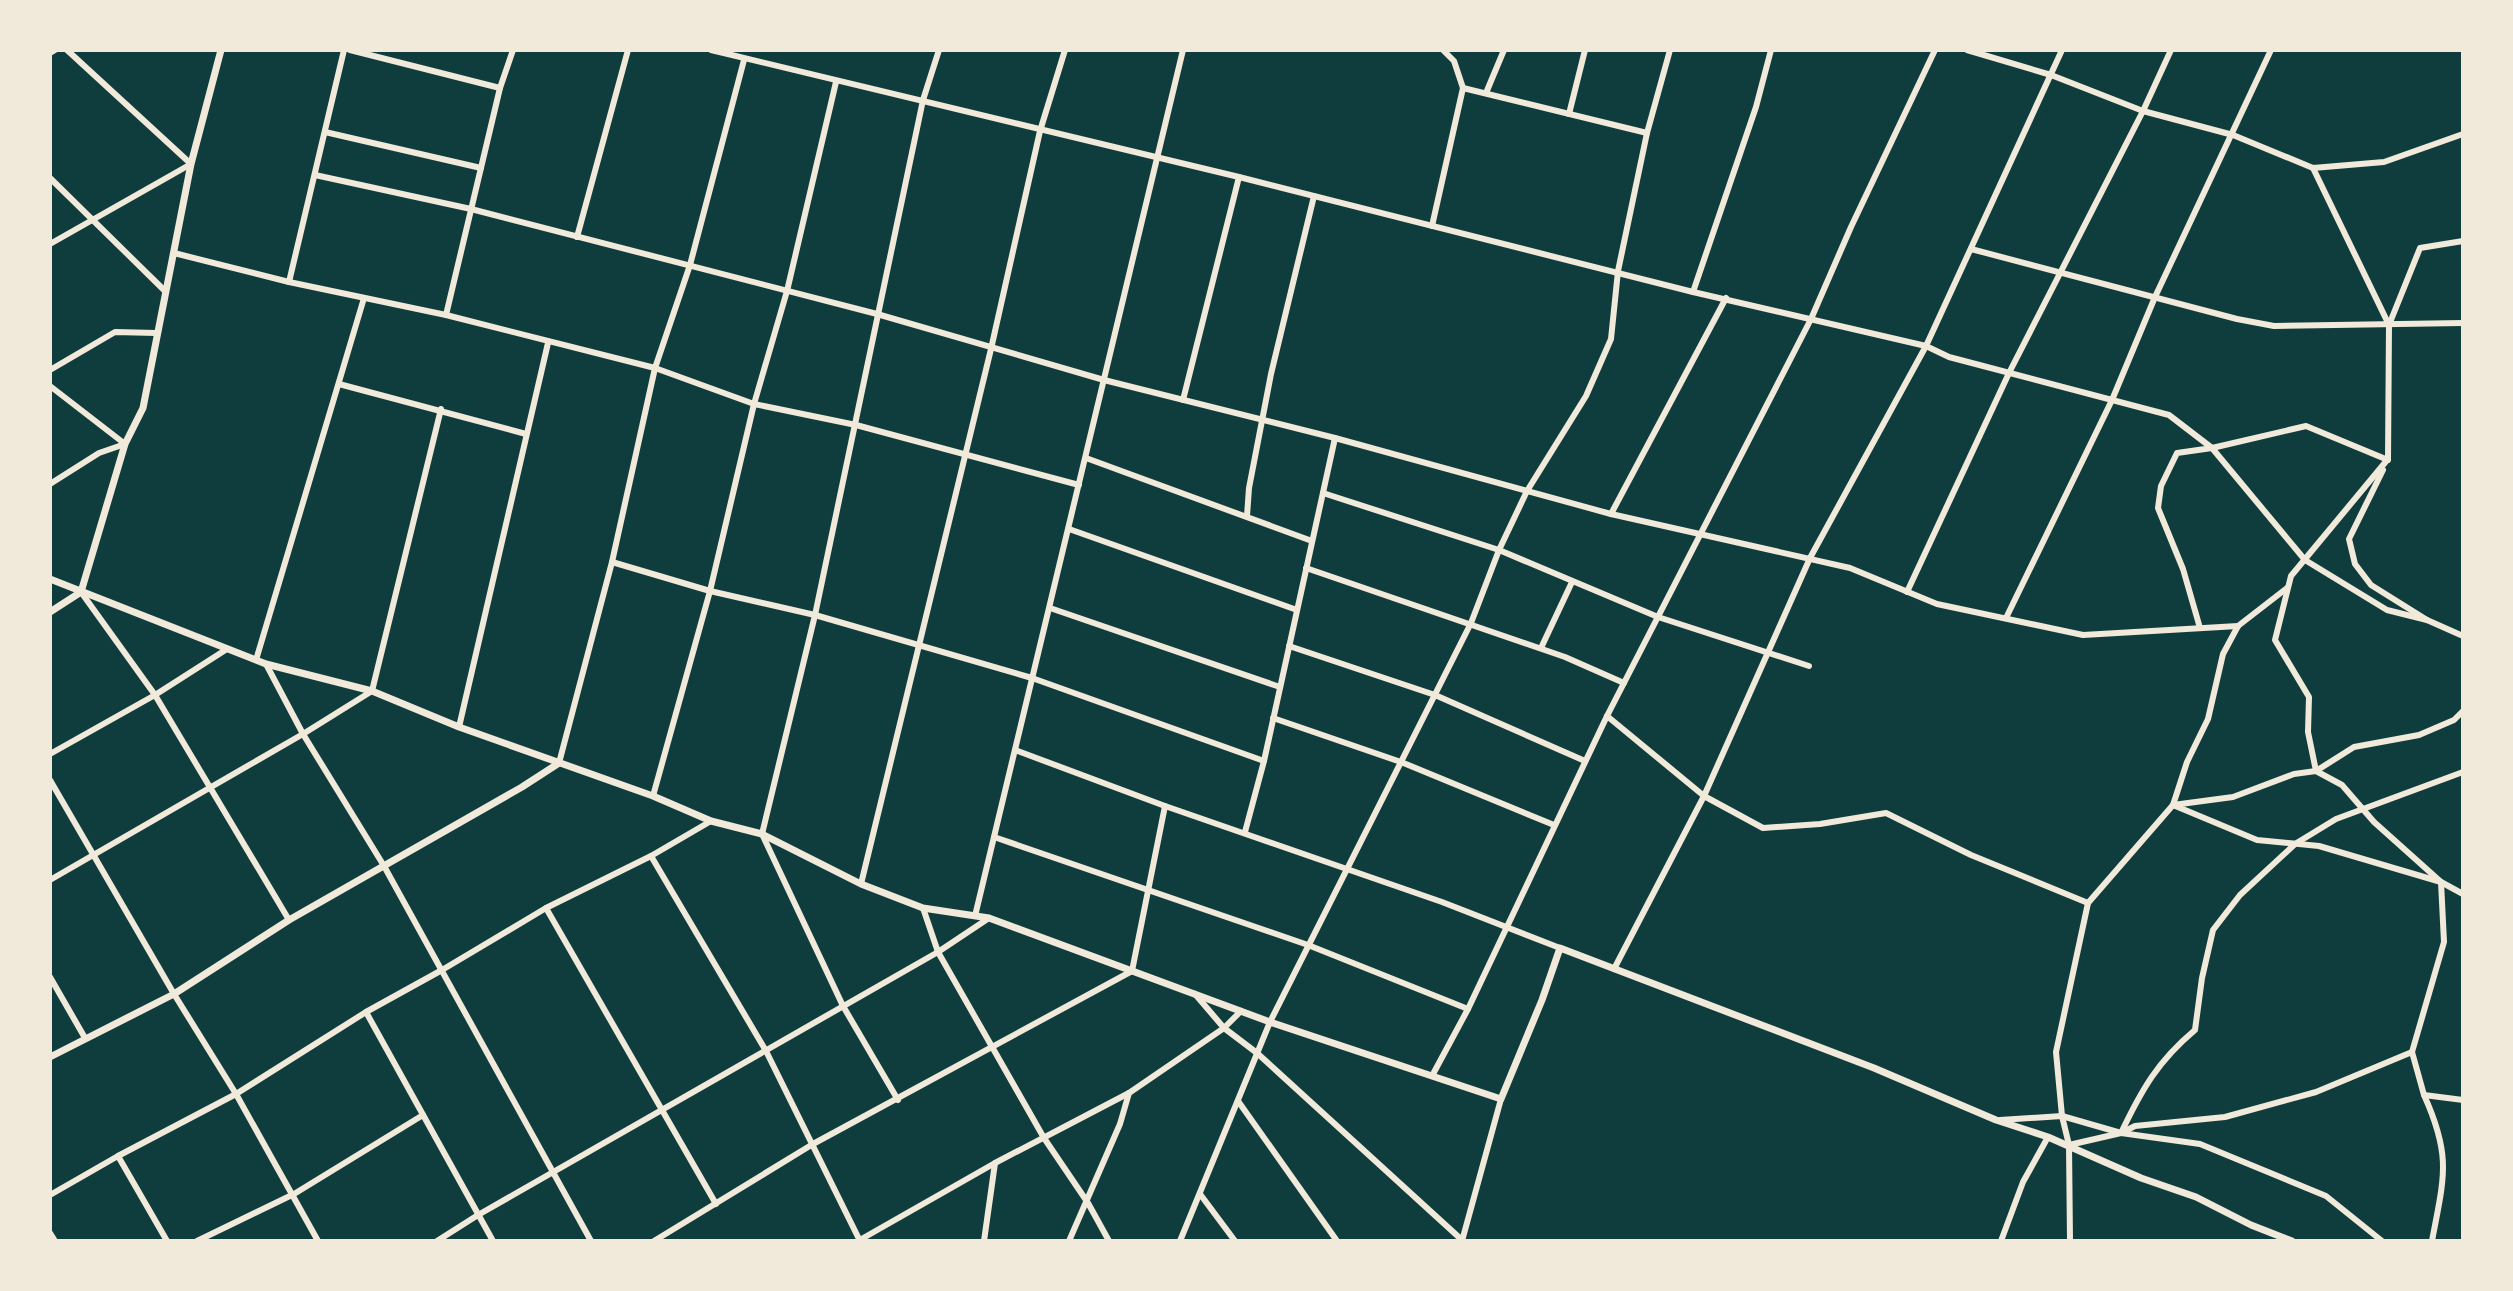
<svg xmlns="http://www.w3.org/2000/svg" width="2513" height="1291" font-family="Poppins,sans-serif">
<style>
.lines{fill:none;stroke-linecap:round;stroke-linejoin:round}
.minor{stroke:#f1e9da;stroke-width:6}
.tertiary{stroke:#f1e9da;stroke-width:7}
</style>
<rect width="100%" height="100%" fill="#0f3d3e"/>
<g class="lines">
<!-- minor -->
<g class="minor">
<polyline points="350,50 500,88"/>
<polyline points="711,50 1239,177 1693,292 1926,346 1949,357 2169,415 2212,448 2177,453 2161,486 2158,508 2183,569 2200,628"/>
<polyline points="1443,50 1454,61 1463,88"/>
<polyline points="1967,50 2051,75 2143,111 2233,135 2313,168 2384,162 2463,134"/>
<polyline points="50,53 55,50"/>
<polyline points="1486,93 1504,50"/>
<polyline points="1569,114 1585,50"/>
<polyline points="325,132 481,168"/>
<polyline points="2313,168 2389,325 2388,459 2291,576 2275,640 2309,697 2308,732 2316,771 2342,785 2374,822 2441,882 2444,942 2412,1052"/>
<polyline points="315,175 471,209 877,314 1104,380 1335,438 1611,514 1850,568 1937,604 2083,635 2238,626"/>
<polyline points="50,178 165,291"/>
<polyline points="1432,226 1463,88 1647,133"/>
<polyline points="577,237 628,50"/>
<polyline points="50,244 191,164 67,50"/>
<polyline points="1971,249 2237,319 2274,326 2463,323"/>
<polyline points="174,253 289,282 446,315 655,368 754,404 856,425 1079,485"/>
<polyline points="289,282 344,50"/>
<polyline points="1693,292 1756,107 1771,50"/>
<polyline points="446,315 500,88 513,50"/>
<polyline points="2389,325 2420,248 2463,241"/>
<polyline points="50,370 115,332 156,333"/>
<polyline points="339,384 526,434"/>
<polyline points="50,386 125,444"/>
<polyline points="1183,400 1239,177"/>
<polyline points="1086,458 1312,541"/>
<polyline points="2388,460 2306,426 2212,448 2305,560 2387,610 2427,620 2463,636"/>
<polyline points="2383,470 2349,539 2355,564 2371,585 2427,620"/>
<polyline points="50,484 99,453 125,444"/>
<polyline points="1323,493 1499,550 1658,617 1809,666"/>
<polyline points="1611,514 1726,298"/>
<polyline points="1247,516 1249,488 1271,374 1314,196"/>
<polyline points="1069,529 1297,610"/>
<polyline points="612,562 710,591 815,615 1032,678 1264,761"/>
<polyline points="1306,568 1565,657 1624,683"/>
<polyline points="81,592 155,695 289,920"/>
<polyline points="1907,592 2009,373 2143,111 2171,50"/>
<polyline points="1050,608 1280,687"/>
<polyline points="2006,618 2112,400 2155,297 2271,50"/>
<polyline points="1289,646 1435,695 1585,761"/>
<polyline points="1541,648 1572,582"/>
<polyline points="256,660 364,298"/>
<polyline points="266,664 303,734 384,866 591,1241"/>
<polyline points="2463,711 2454,720 2419,735 2354,747 2316,771 2294,774 2233,797 2173,805 2257,840 2319,846 2441,882 2463,894"/>
<polyline points="1607,716 1704,796 1763,828 1820,824 1886,813 1971,855 2088,903"/>
<polyline points="1273,718 1401,762 1554,825"/>
<polyline points="459,727 548,343"/>
<polyline points="1015,750 1165,806 1442,902 1560,948"/>
<polyline points="50,754 155,695 227,649"/>
<polyline points="559,763 612,562 655,368 690,265 744,60"/>
<polyline points="50,780 174,994 236,1094 318,1241"/>
<polyline points="653,796 710,591 754,404 787,291 836,82"/>
<polyline points="1245,832 1264,761 1335,438"/>
<polyline points="994,837 1308,945 1468,1009"/>
<polyline points="651,856 766,1051 860,1241"/>
<polyline points="50,880 303,734 372,691 441,409"/>
<polyline points="861,884 991,349 1040,131 1065,50"/>
<polyline points="546,908 716,1204"/>
<polyline points="923,908 938,952 989,918"/>
<polyline points="975,916 1183,50"/>
<polyline points="1614,969 1704,796 1810,558 1926,346 2062,50"/>
<polyline points="50,977 85,1038"/>
<polyline points="1195,994 1224,1028 1257,1053 1462,1240"/>
<polyline points="366,1012 493,1241"/>
<polyline points="1432,1076 1468,1009 1607,716 1811,319 1851,227 1935,50"/>
<path d="M2424 1095C2452 1157 2444 1177 2432 1241"/>
<polyline points="898,1100 843,1006 762,834 815,615 923,100 939,50"/>
<polyline points="1238,1101 1337,1241"/>
<polyline points="2000,1120 2062,1116 2121,1133 2200,1144 2326,1196 2382,1241"/>
<path d="M2121 1133C2142 1089 2158 1061 2195 1030L2202 978 2213 930 2240 895 2295 844 2336 819 2463 772"/>
<polyline points="2069,1145 2121,1133 2135,1126 2225,1117 2316,1092 2412,1052 2424,1095 2463,1100"/>
<polyline points="118,1156 167,1241"/>
<polyline points="1200,1194 1235,1241"/>
<polyline points="50,1195 118,1156 236,1094 366,1012 442,970 546,908 651,856 711,821"/>
<polyline points="50,1233 55,1241"/>
<polyline points="197,1241 294,1194 423,1115"/>
<polyline points="437,1241 478,1215 938,952 1044,1138 1088,1203 1109,1241"/>
<polyline points="654,1241 813,1144 1132,971 1165,806"/>
<polyline points="858,1241 995,1163 1129,1093 1224,1028 1241,1011"/>
<polyline points="984,1241 995,1163"/>
<polyline points="1069,1241 1120,1124 1129,1093"/>
<polyline points="1180,1241 1270,1022 1471,623 1499,550 1527,491 1586,396 1611,339 1618,271 1647,133 1670,50"/>
<polyline points="1462,1241 1501,1099"/>
<polyline points="2001,1241 2023,1182 2048,1137"/>
<polyline points="2070,1241 2069,1145 2062,1116 2056,1052 2088,903 2173,805 2187,762 2208,719 2223,654 2238,626 2287,588"/>
</g>
<!-- tertiary -->
<g class="tertiary">
<polyline points="50,579 266,664 372,691 459,727 653,796 711,821 762,834 861,884 923,908 989,918 1270,1022 1501,1099 1542,1000 1560,948 1874,1068 1996,1120 2048,1137 2141,1178 2196,1197 2251,1225 2292,1241"/>
<polyline points="50,612 81,592 125,444 143,408 191,164 221,50"/>
<polyline points="50,1057 174,994 289,920 522,787 559,763"/>
</g>
</g>
<!-- border -->
<rect width="2513" height="1291" fill="none" stroke="#f1e9da" stroke-width="104"/>
</svg>
